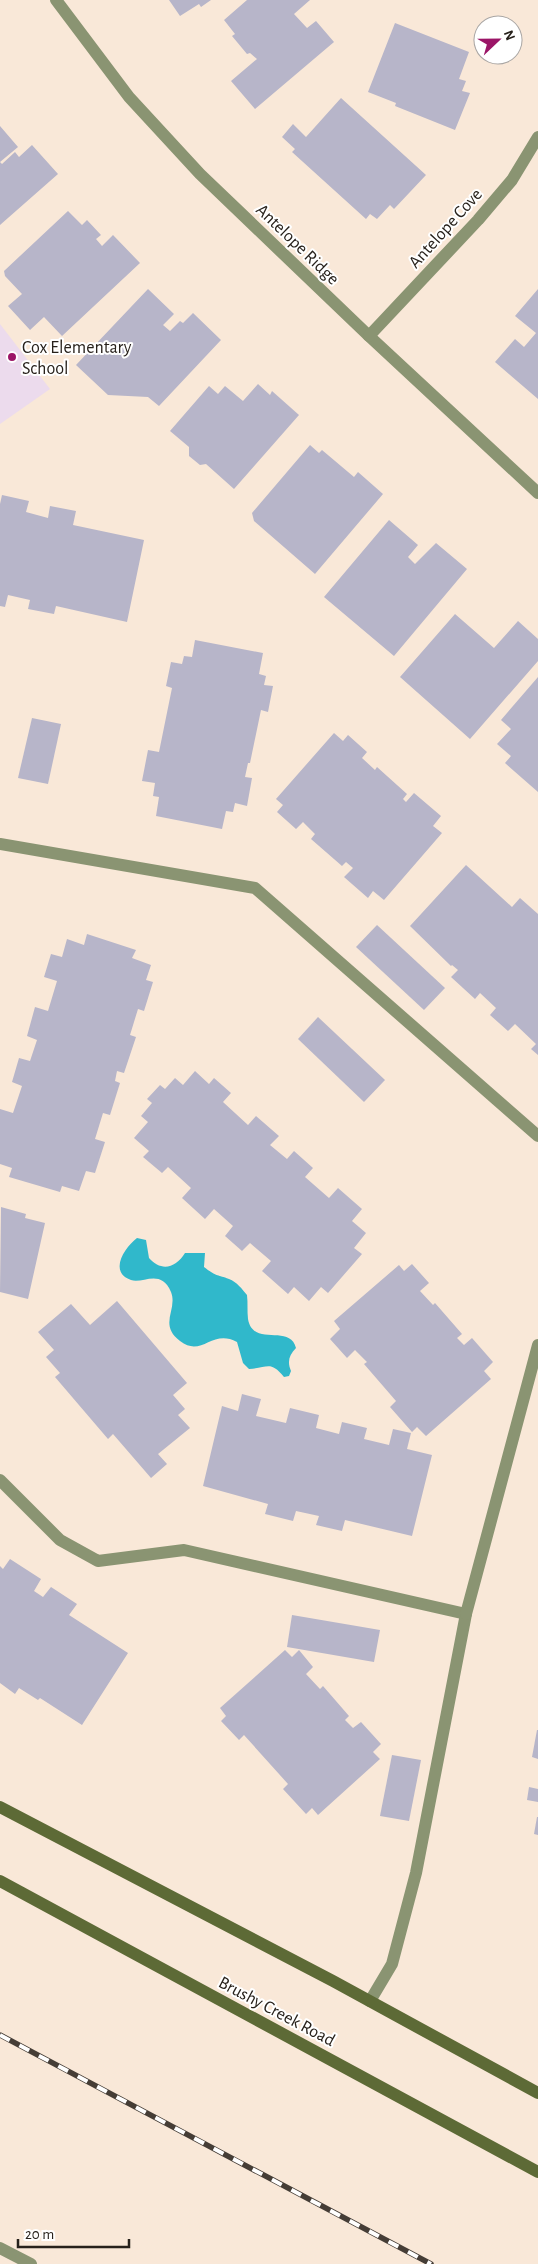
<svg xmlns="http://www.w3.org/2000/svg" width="538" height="2264" font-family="'Alegreya Sans',sans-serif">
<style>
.education{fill:#ecdbed}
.water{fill:#30b8cb}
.building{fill:#b7b5c9}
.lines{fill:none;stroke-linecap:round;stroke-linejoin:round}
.lane{stroke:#8a9472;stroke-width:12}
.street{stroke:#8a9472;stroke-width:12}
.secondary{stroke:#5d6a36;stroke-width:12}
.rail-casing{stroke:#453d36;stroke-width:5.5}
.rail{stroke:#fff;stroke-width:4;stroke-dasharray:11;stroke-linecap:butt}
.poi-dot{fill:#9b1567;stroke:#fff;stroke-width:2}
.labels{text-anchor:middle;stroke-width:4;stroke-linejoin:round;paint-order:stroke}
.street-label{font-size:18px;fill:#27211b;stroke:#fff}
.poi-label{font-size:18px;fill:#27211b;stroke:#fff;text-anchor:start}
</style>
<rect width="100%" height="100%" fill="#f9e8d8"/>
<!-- education -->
<polygon class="education" points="0,324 50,389 0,424"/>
<!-- water -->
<path class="water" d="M137 1238 146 1240 149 1258C161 1272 176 1268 185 1253H205L204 1267C217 1277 216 1274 229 1279 237 1282 242 1289 247 1295 248 1303 247 1311 248 1319 253 1348 290 1323 296 1348 289 1355 287 1362 291 1371L289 1376 284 1377C270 1360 268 1368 249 1369L243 1363 237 1342C212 1328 202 1358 180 1341 158 1324 178 1310 171 1292 161 1268 143 1284 131 1280 108 1272 125 1247 137 1238Z"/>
<!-- building -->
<g class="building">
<polygon points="169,0 211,0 201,7 199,4 180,16"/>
<polygon points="247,0 310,0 294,14 307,28 316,21 334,42 255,109 231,81 257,59 250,53 247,54 232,36 235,34 224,20"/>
<polygon points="395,23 469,52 459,79 466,81 462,91 470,93 455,130 395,106 396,103 368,92"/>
<polygon points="341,98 426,175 394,209 390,205 377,219 370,214 366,219 292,152 295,149 282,137 293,124 306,137"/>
<polygon points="0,126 18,147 0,162 2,164 15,152 19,157 32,145 58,174 0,225"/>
<polygon points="68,211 82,225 87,220 101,235 96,239 102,246 113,235 140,263 62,336 44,317 30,330 8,306 22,294 5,276 4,271"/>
<polygon points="148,289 174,314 163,325 170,331 180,321 183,323 193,313 221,340 159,406 148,397 108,395 76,365"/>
<polygon points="538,289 538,399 495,362 515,339 524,347 536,333 515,316"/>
<polygon points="258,384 270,395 272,391 299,415 234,489 206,464 200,465 189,456 189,447 170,431 209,386 218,394 225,386 243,401"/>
<polygon points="310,445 319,453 322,450 354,477 358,472 383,494 315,574 254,521 252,513"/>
<polygon points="2,495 29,501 26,512 48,518 50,506 76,511 73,525 144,540 127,622 56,606 54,614 28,609 30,600 8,595 5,607 0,606 0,504"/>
<polygon points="389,520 418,545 408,557 415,564 436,543 467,569 394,656 324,597"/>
<polygon points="455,614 494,648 518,621 538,639 538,661 470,739 400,677"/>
<polygon points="195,640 263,653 259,674 266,676 264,685 273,686 268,712 261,710 250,763 248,763 245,777 252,778 247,806 235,803 233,812 226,811 222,829 156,816 159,797 153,796 155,783 142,781 148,750 159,752 172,688 166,686 171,662 182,664 184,656 192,657"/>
<polygon points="538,677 538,792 505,763 511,756 497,744 511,729 501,720"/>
<polygon points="32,718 61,724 48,784 18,778"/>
<polygon points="334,733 343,741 348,735 367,752 362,758 375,770 377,767 407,794 403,799 406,802 414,793 441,816 433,826 442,833 384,900 373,891 368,898 344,877 353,868 346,862 342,866 311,839 315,834 303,822 296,829 277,812 283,805 276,799"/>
<polygon points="466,865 512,907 520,898 538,914 538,1055 531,1049 536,1044 515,1024 508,1031 490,1015 496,1008 480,993 475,999 451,977 458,970 452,965 451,966 410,926"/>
<polygon points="377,925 445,988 424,1010 356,947"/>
<polygon points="87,934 136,950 132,958 151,965 146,980 153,982 144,1011 138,1009 130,1035 136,1037 124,1073 117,1071 115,1081 120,1083 110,1115 103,1113 95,1139 105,1142 95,1173 86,1171 79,1191 62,1186 60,1192 9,1177 12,1168 0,1164 0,1109 13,1113 22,1086 12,1082 19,1058 30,1061 37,1040 27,1036 35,1007 48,1011 57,981 44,977 51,954 62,957 67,939 84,945"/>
<polygon points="318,1017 385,1080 364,1102 298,1039"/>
<polygon points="195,1071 209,1084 214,1078 231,1093 223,1102 248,1125 256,1116 279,1136 270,1145 287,1159 294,1151 313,1168 305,1177 329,1198 338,1188 362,1209 352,1221 366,1233 354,1248 362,1254 328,1293 321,1287 309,1301 294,1287 288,1294 262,1271 271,1261 250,1243 242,1251 225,1236 233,1226 214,1209 205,1219 182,1198 191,1188 168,1167 162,1173 143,1157 149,1151 134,1138 148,1122 141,1116 152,1103 147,1099 160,1085 165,1089 175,1078 183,1085"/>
<polygon points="1,1207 26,1214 25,1218 45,1223 28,1299 0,1292"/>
<polygon points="412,1264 429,1283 420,1291 433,1305 435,1303 462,1334 457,1338 464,1345 472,1338 493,1362 484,1371 491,1379 426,1436 417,1427 412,1432 390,1407 396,1401 364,1364 367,1362 355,1350 347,1358 330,1339 340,1329 334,1321 399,1265 404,1271"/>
<polygon points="117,1301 187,1383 173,1395 185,1409 178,1415 190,1428 158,1454 167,1464 151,1478 113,1434 108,1439 55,1377 60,1373 46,1357 54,1350 38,1332 71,1304 90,1325"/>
<polygon points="242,1394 261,1399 256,1416 286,1423 290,1408 319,1415 316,1428 339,1434 342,1422 367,1428 364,1439 389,1445 393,1429 411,1433 407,1449 432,1455 412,1536 345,1520 342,1531 316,1525 319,1516 296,1511 293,1521 265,1514 268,1504 203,1486 222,1406 238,1411"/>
<polygon points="10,1559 41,1579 34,1591 43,1597 51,1587 77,1604 69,1615 128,1653 82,1725 40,1698 38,1700 19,1688 15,1694 0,1683 0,1566 3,1569"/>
<polygon points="292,1615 380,1630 374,1662 287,1647"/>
<polygon points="285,1650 292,1657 299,1650 313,1667 306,1674 320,1689 323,1686 349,1716 345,1720 353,1728 361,1722 381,1744 373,1752 380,1759 318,1815 312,1808 306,1814 283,1789 288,1784 244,1735 239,1740 221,1721 226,1716 220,1708"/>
<polygon points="537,1730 538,1730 538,1759 532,1757"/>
<polygon points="392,1755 421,1760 409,1821 380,1816"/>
<polygon points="529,1787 538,1789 538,1802 527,1800"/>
<polygon points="537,1817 538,1817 538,1835 534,1834"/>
</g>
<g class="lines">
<!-- lane -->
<g class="lane">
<polyline points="0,844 255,888 538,1136"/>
<polyline points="0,1480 60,1540 98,1561 184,1550 466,1614 416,1873 392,1964 370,2001"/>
<polyline points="466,1614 538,1345"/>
<polyline points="0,2248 31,2264"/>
</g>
<!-- street -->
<g class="street">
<polyline points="56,0 129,97 200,174 369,336 538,493"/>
<polyline points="369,336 478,220 512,180 538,137"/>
</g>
<!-- secondary -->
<g class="secondary">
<polyline points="0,1807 333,1981 538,2093"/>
<polyline points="0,1881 538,2172"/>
</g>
<defs>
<polyline id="rail" points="0,2035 431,2264"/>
</defs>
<!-- rail casing -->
<use href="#rail" class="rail-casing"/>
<!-- rail -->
<use href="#rail" class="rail"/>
</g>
<!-- markers -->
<circle class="poi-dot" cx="12" cy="357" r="5"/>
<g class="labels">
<!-- street labels -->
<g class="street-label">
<text transform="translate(445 228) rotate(-48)" y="6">Antelope Cove</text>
<text transform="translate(298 244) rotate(44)" y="6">Antelope Ridge</text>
<text transform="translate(277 2011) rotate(28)" y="6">Brushy Creek Road</text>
</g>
<!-- poi labels -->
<g class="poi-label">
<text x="22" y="353">Cox Elementary<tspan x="22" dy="21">School</tspan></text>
</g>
</g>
<!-- north arrow -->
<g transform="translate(498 40) rotate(68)"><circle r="24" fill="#ffffff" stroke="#a9a6a4"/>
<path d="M0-4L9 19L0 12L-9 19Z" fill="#9b1567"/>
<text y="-8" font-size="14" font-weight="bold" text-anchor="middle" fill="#27211b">N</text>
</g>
<!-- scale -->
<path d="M18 2239v8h111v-8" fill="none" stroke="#27211b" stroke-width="2.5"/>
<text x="25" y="2239" font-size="15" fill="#27211b" stroke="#ffffff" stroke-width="4" paint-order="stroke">20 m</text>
</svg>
